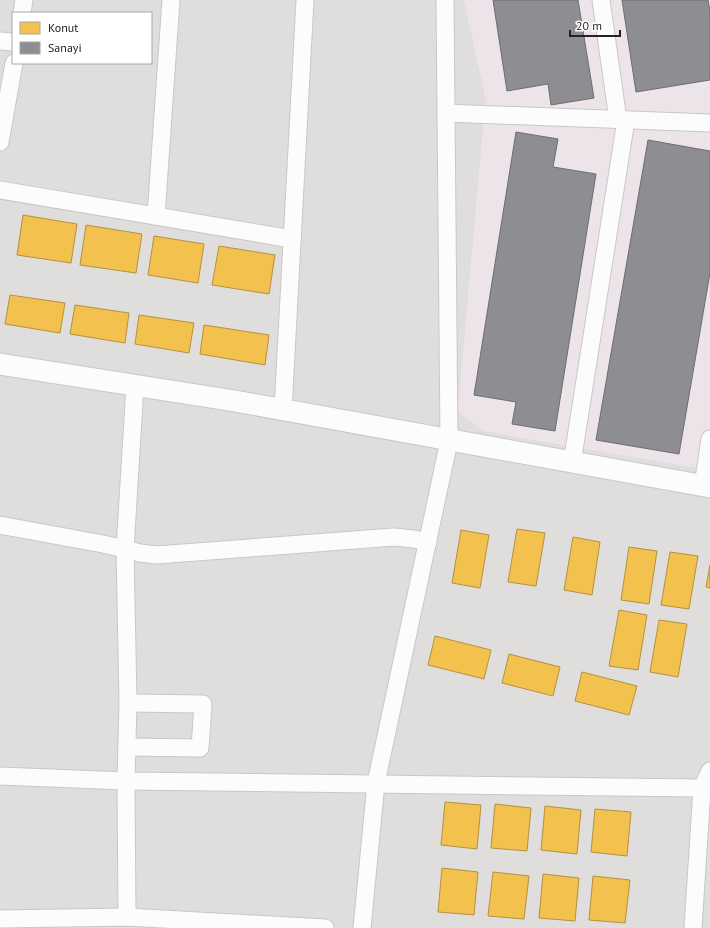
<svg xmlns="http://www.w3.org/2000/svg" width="710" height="928" font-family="'PT Sans',sans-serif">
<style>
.residential{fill:#dfdedc;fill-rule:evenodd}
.industrial{fill:#ede4e9}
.homes{fill:#f2c14e;stroke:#b49141}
.industry{fill:#8d8d92;stroke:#6d6d70}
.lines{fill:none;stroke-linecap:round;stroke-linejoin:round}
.minor-casing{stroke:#c9c8c7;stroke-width:19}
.tertiary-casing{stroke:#c9c8c7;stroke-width:23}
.minor{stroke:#fdfcfc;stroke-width:17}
.tertiary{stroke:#fdfcfc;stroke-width:21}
</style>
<rect width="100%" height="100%" fill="#f0eeeb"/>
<!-- residential -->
<path class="residential" d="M0 0H464L486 99 458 411 484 431 710 470V928H0ZM13 13H151V63H13Z"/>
<!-- industrial -->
<polygon class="industrial" points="464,0 710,0 710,470 484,431 458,411 486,99"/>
<!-- homes -->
<g class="homes">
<polygon points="23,215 77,224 71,263 17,255"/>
<polygon points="86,225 142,234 136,273 80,265"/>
<polygon points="154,236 204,244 198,283 148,275"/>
<polygon points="219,246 275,255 269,294 212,285"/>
<polygon points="10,295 65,303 60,333 5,324"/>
<polygon points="75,305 129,313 125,343 70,334"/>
<polygon points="139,315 194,323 189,353 135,344"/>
<polygon points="204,325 269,335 265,365 200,354"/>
<polygon points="517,529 545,533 536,586 508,582"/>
<polygon points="461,530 489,535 480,588 452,583"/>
<polygon points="573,537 600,542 592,595 564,590"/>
<polygon points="629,547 657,551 649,604 621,600"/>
<polygon points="670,552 698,556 689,609 661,605"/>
<polygon points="710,565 710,588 706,587"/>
<polygon points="619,610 647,615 638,670 609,666"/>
<polygon points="659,620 687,624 678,677 650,672"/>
<polygon points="435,636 491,650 484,679 428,665"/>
<polygon points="509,654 560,667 553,696 502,683"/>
<polygon points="582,672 637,686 629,715 575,701"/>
<polygon points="445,802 481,805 477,849 441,845"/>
<polygon points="495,804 531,808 527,851 491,848"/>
<polygon points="545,806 581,810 577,854 541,850"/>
<polygon points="595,809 631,812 627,856 591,852"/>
<polygon points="442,868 478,872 474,915 438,912"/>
<polygon points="493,872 529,876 524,919 488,916"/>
<polygon points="543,874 579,878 575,921 539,918"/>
<polygon points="593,876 630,880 625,923 589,920"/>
</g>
<!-- industry -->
<g class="industry">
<polygon points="493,0 578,0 594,98 551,105 548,84 507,91"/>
<polygon points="622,0 708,0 710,11 710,80 636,92"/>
<polygon points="516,132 558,139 553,167 596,174 555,431 512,424 516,402 474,395"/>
<polygon points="648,140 710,151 710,273 679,454 596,440"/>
</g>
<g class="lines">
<defs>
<g id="minor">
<polyline points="601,0 618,120"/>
<polyline points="22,13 24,0"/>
<polyline points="0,41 13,42"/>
<polyline points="446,113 710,123"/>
<polyline points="0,142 14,63"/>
<polyline points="0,190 292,239"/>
<polyline points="156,216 171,0"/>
<polyline points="135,386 125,549 140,553 157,555 394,537 414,539 428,542"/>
<polyline points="283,410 305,0"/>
<polyline points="572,463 626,120"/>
<polyline points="703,486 710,439"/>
<polyline points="0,525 103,544 125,549 128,703 126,781 127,917"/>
<polyline points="127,747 200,748 203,704 128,703"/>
<polyline points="0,776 126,781 702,788 693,928"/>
<polyline points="702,788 710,771"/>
<polyline points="0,919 127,917 325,928"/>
<polyline points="362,928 376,783 449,441 445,0"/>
</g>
<polyline id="tertiary" points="0,364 235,401 710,487"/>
</defs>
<!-- minor casing -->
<use href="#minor" class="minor-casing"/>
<!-- tertiary casing -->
<use href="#tertiary" class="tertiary-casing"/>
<!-- minor -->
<use href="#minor" class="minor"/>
<!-- tertiary -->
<use href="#tertiary" class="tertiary"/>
</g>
<!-- legend -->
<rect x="12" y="12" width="140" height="52" fill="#ffffff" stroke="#a7a7a7"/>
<rect x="20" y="22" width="20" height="12" fill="#f2c14e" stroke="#a7a7a7"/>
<text x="48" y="32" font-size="12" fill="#222222">Konut</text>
<rect x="20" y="42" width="20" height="12" fill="#8d8d92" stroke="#a7a7a7"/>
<text x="48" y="52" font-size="12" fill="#222222">Sanayi</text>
<!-- scale -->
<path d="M570 30v6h50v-6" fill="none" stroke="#222222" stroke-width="2"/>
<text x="576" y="30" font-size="12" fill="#222222" stroke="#ffffff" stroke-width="3" paint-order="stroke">20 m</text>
</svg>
